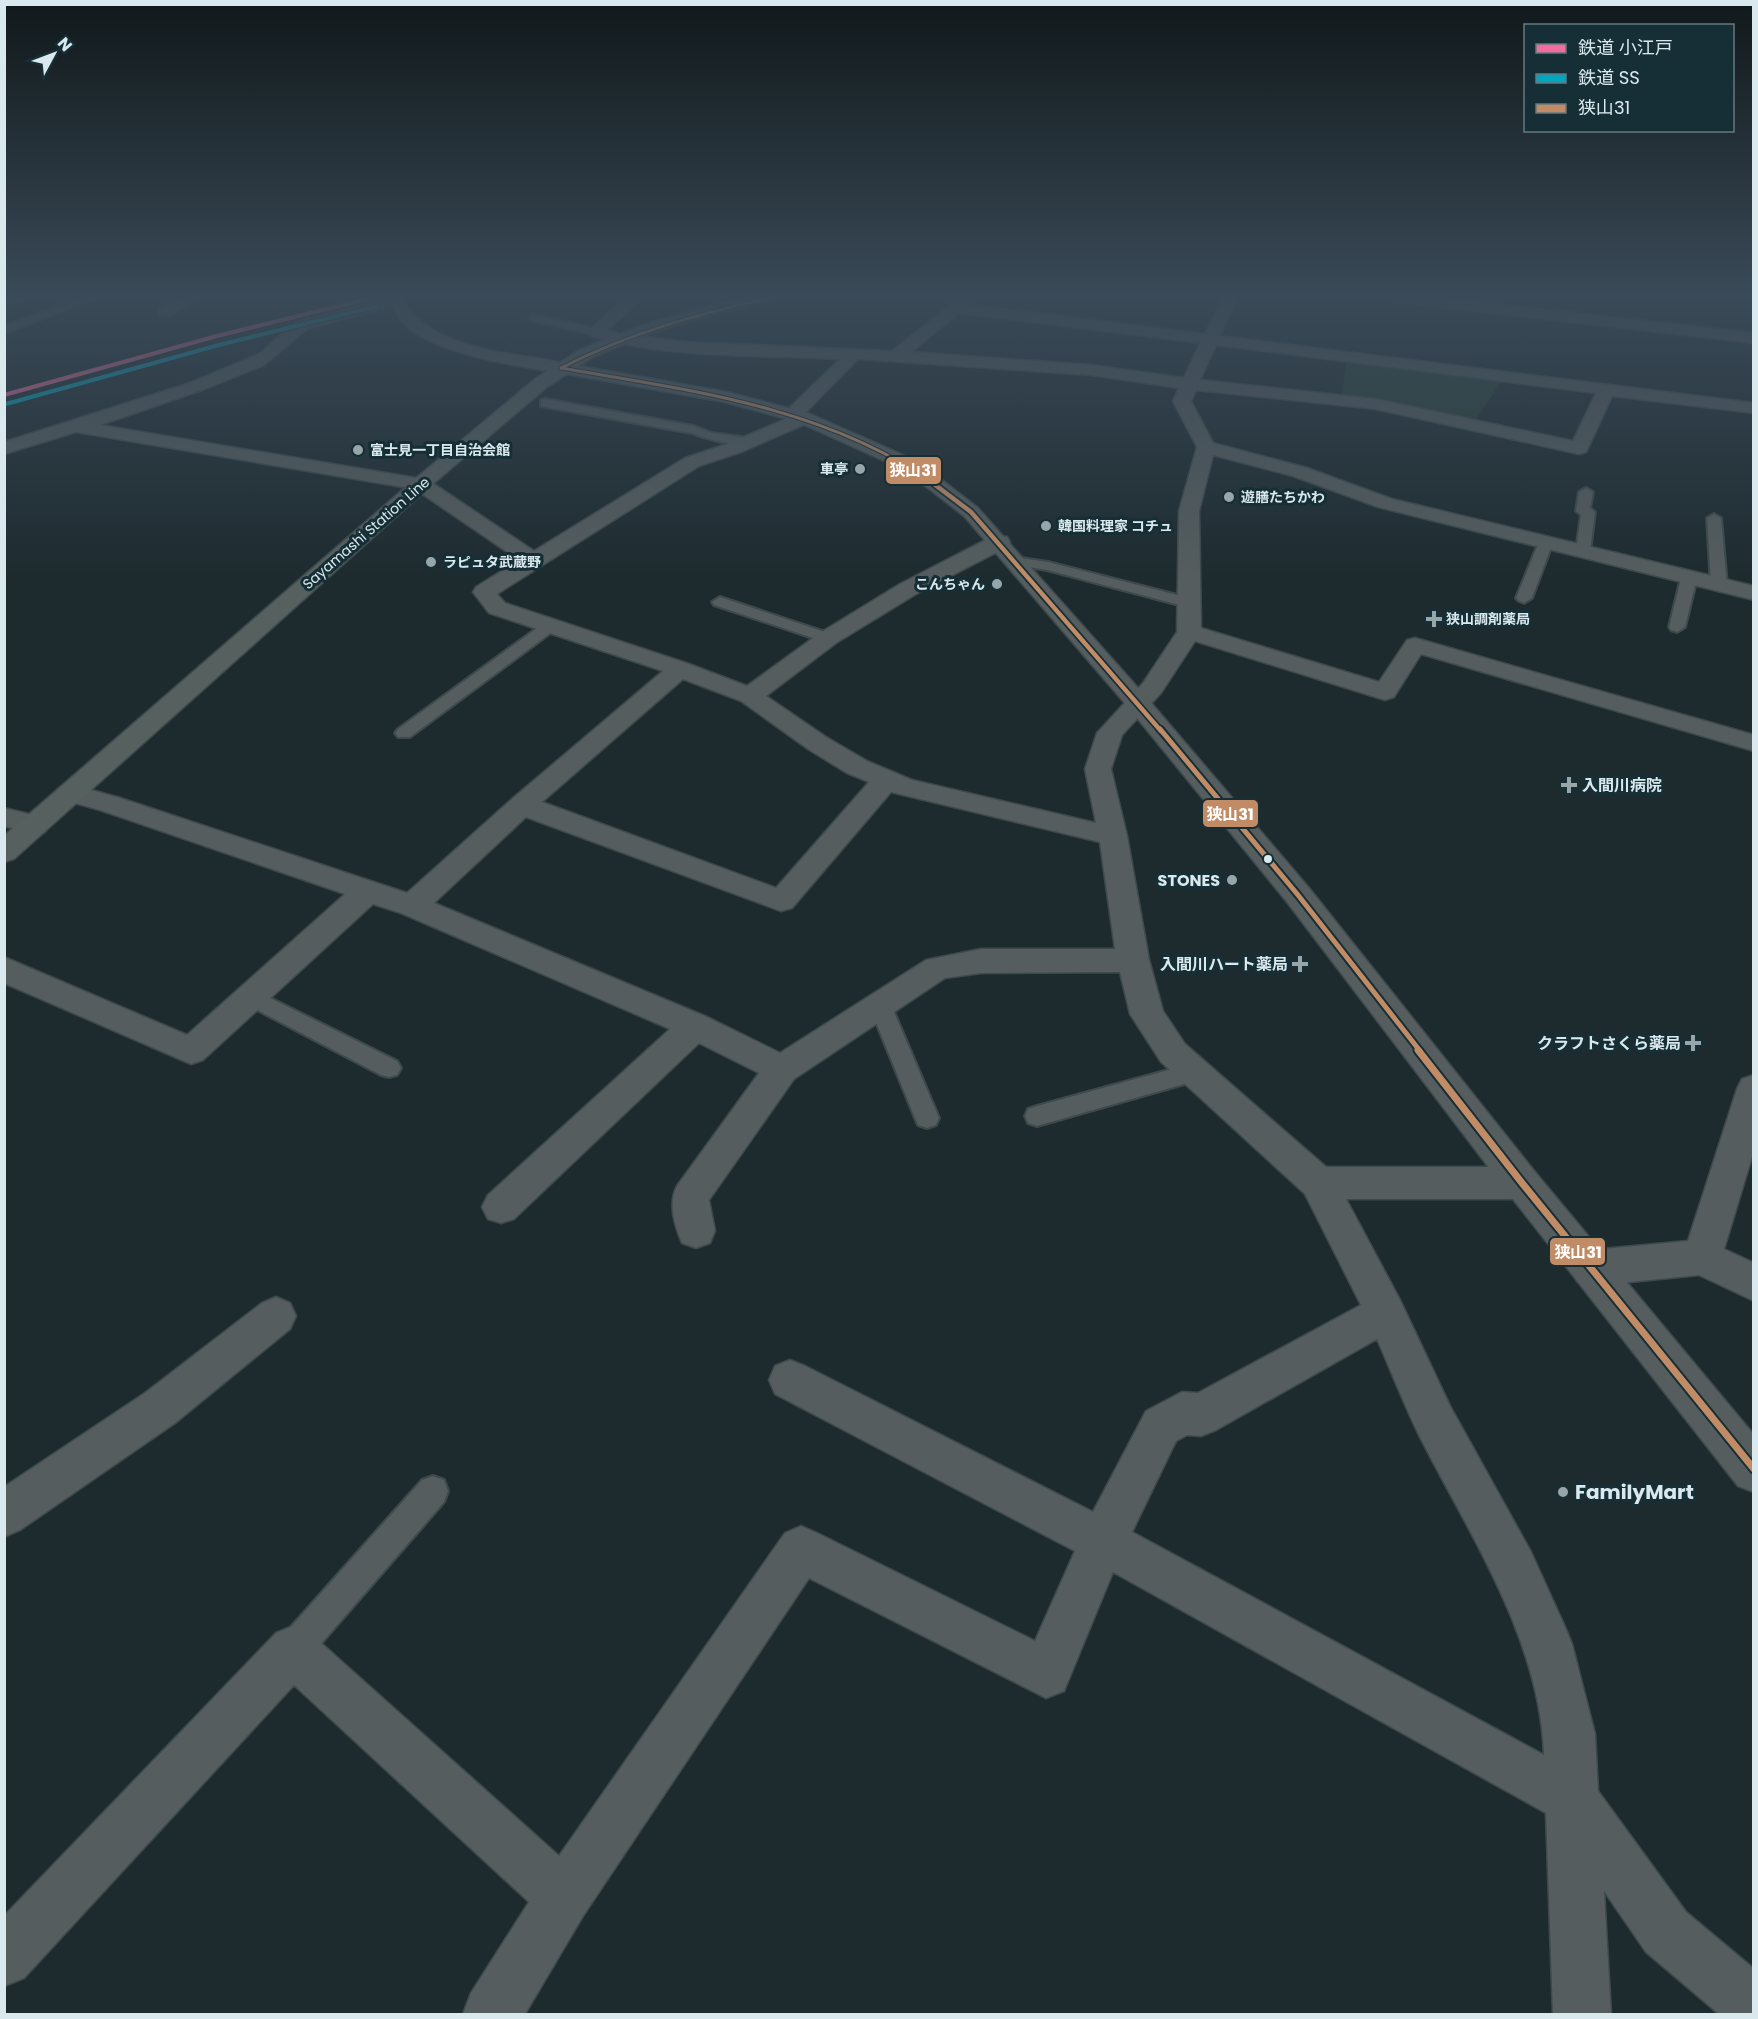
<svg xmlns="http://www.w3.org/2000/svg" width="1758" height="2019" font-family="Poppins,'Noto Sans JP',sans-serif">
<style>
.green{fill:#274137}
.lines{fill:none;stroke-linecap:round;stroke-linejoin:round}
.service-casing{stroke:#3d494c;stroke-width:4}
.minor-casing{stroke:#3d494c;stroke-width:3}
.tertiary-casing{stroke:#3d494c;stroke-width:3}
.secondary-casing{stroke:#3d494c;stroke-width:3}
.service{fill:#555d5e;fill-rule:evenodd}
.minor{fill:#555d5e;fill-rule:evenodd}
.tertiary{fill:#555d5e;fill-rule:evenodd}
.secondary{fill:#56605f;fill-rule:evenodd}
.bus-1-far3-casing{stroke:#162f36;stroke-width:5}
.bus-1-far2-casing{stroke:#162f36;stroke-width:8}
.bus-1-far1-casing{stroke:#162f36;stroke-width:9}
.bus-1-casing{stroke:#162f36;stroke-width:11}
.bus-1-far3{stroke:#c18c65;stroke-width:3}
.bus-1-far2{stroke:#c18c65;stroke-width:4.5}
.bus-1-far1{stroke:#c18c65;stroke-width:5}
.bus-1{stroke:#c18c65;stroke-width:7}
.rail-1-casing{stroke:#162f36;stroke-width:6}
.rail-2-casing{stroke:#162f36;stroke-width:6}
.rail-1{stroke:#f46c9b;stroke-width:4}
.rail-2{stroke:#00a6bf;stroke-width:4}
.poi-dot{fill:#98a6aa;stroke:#162f36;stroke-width:2}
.bus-dot{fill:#dae9ed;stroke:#162f36;stroke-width:2}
.labels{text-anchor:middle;stroke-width:6;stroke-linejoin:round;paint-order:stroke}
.far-poi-label{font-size:14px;font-weight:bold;fill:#dae9ed;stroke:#162f36;text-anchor:start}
.far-street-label{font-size:14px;fill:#dae9ed;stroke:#162f36}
.poi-label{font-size:16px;font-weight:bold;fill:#dae9ed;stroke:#162f36;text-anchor:end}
.near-poi-label{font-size:20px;font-weight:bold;fill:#dae9ed;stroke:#162f36;text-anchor:start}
.line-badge{stroke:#162f36;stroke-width:2}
.badge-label{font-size:16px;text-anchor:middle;font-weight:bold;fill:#fff}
</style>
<rect width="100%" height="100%" fill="#1d2b2f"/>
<!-- green -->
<polygon class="green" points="1346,362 1501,382 1475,421 1374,399 1342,395"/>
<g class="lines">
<defs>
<g id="service">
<polygon points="87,297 101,297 4,333 4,326"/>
<polygon points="534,315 600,330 601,332 596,335 530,320 529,318"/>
<path d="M545 399 694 426 712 433 756 439 757 442C747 451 704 438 691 433L541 406V400Z"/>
<polygon points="1586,488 1593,492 1590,508 1595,512 1590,551 1583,555 1576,551 1581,515 1576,511 1579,492"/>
<polygon points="1714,514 1721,518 1727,585 1719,590 1711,585 1707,518"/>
<polygon points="1546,538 1553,542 1532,598 1524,603 1519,601 1516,598 1539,542"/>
<polygon points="1014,557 1048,562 1193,599 1195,602 1187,607 1047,570 1009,564 1007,561 1009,558"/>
<polygon points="1689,573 1697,578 1685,627 1677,632 1671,630 1669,627 1681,578"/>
<polygon points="720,597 834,635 836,638 834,641 822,641 714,605 712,602"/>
<polygon points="550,621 556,623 558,626 556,629 410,737 398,737 395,733 398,729 544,623"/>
<polygon points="250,988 397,1061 401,1068 397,1075 389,1077 381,1075 242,1002 239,996 242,990"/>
<polygon points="880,997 888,999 891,1005 939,1118 936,1125 927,1128 918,1125 915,1118 869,1005 872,999"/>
<polygon points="1194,1063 1202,1065 1206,1072 1202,1079 1037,1126 1028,1123 1025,1116 1028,1109 1037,1106"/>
<polygon points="433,1476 444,1480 448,1491 444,1502 305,1662 293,1667 281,1662 276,1650 281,1638 422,1480"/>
</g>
<g id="minor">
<polygon points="4,297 28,297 25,300 4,305"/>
<polygon points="182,297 201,297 171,315 159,315 157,312 159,309"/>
<path d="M386 297H401C432 353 512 351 567 364L569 368 567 372 561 373C518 366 437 355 405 325 400 320 396 312 392 306L307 329 264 365 202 390 100 425 428 480 534 551 685 458 727 444 786 419 783 415 786 411 840 359C761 355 665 359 590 335L588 332 590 329 627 297H644L607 330 620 334 686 342 892 351 951 305 956 303 1205 334 1223 297H1237L1220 336 1754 403V413L1612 396 1588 448 1586 452 1579 454 1376 409 1196 390 1191 401 1213 443 1307 468 1392 499 1754 586V600L1378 507 1293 476 1213 455 1199 511 1201 628 1379 682 1407 640 1415 638 1754 735V751L1421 654 1394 697 1385 700 1195 641 1161 693 1122 735 1111 769 1127 836 1149 960 1163 1011 1185 1044 1326 1167H1522L1535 1172 1541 1183 1535 1194 1522 1199H1346L1400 1300 1450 1406 1531 1552 1565 1627 1572 1644 1595 1734 1598 1791 1686 1912 1754 1969V2014H1719L1646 1952 1604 1891 1611 2014H1553L1546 1813 1113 1572 1064 1691 1046 1698 809 1578 583 1916 525 2014H463L471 1993 529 1902 294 1685 24 1978 4 1986V1916L276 1633 293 1626 310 1633 559 1856 785 1533 801 1526 817 1533 1035 1641 1075 1551 775 1394 769 1380 775 1366 790 1360 805 1366 1093 1512 1146 1411 1182 1392 1198 1393 1361 1305 1305 1194 1161 1062 1130 1014 1120 972 981 973 945 978 794 1079 709 1200 715 1231 710 1243 696 1248 682 1243C674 1225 668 1203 677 1186L759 1073 699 1043 514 1219 501 1223 488 1219 482 1207 488 1195 670 1029 401 913 373 904 203 1060 191 1064 4 983V957L187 1035 345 894 100 810 60 799 56 793 60 787 70 784 120 798 407 893 512 799 663 671 489 613 473 592 476 587 519 560 415 489 76 432 4 454V442L190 383 259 354 295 323ZM959 313 1200 343 1184 378 1091 365 911 352ZM1216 345 1596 393 1573 441 1376 399 1200 380ZM858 359 1091 375 1179 388 1173 401 1197 447 1179 511 1177 632 1143 683 1097 733 1085 769 1096 823 912 780 867 761 826 737 766 696 836 643 916 594 1007 547 1010 542 1007 537 999 536 991 537 900 584 820 633 747 686 689 664 505 603 497 594 699 466 741 452 810 422 813 418 810 414 805 413ZM683 679 741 701 808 749 847 773 869 782 776 888 542 802ZM891 792 1100 842 1115 949H981L926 960 780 1053 707 1017 434 903 526 817 781 911 792 908ZM1377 1339C1392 1373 1405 1407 1421 1439 1472 1539 1540 1640 1544 1755L1132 1532 1176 1441 1187 1435 1201 1436 1216 1430Z"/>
<polygon points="4,808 45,818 49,825 45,832 35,834 4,826"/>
<polygon points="1754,1075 1754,1150 1724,1249 1754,1263 1754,1301 1699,1275 1591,1286 1577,1281 1571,1268 1577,1255 1591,1250 1688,1241 1737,1089 1742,1079"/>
<polygon points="276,1297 290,1303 296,1316 290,1329 175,1423 20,1530 4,1537 4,1487 145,1393 262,1303"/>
</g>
<g id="tertiary">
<polygon points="1386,297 1433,297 1754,333 1754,343 1394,302"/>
<polygon points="561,363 727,392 810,414 903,455 942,480 978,508 1147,698 1309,888 1535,1172 1754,1435 1754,1492 1738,1486 1509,1194 1287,902 1129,708 964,516 928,488 889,463 798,422 725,402 555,372 553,368 555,364"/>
</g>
<polygon id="secondary" points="753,297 783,297 780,300 721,312 652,332 591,358 547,387 428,488 14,859 4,862 4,836 414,480 535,379 579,350 640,326 714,305"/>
</defs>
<!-- service casing -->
<use href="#service" class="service-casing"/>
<!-- minor casing -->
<use href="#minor" class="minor-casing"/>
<!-- tertiary casing -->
<use href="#tertiary" class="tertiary-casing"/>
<!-- secondary casing -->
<use href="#secondary" class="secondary-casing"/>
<!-- service -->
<use href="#service" class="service"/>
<!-- minor -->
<use href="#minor" class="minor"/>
<!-- tertiary -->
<use href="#tertiary" class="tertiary"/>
<!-- secondary -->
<use href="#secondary" class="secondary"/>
<defs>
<g id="bus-1-far3">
<path d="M561 368C693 391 823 406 937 485"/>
<path d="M561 368C629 333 700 313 775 297"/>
</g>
<polyline id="bus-1-far2" points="934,484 971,512 1161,731"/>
<polyline id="bus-1-far1" points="1160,729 1298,895 1420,1051"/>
<polyline id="bus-1" points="1418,1050 1522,1183 1754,1469"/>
</defs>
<!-- bus-1-far3 casing -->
<use href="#bus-1-far3" class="bus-1-far3-casing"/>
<!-- bus-1-far2 casing -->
<use href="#bus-1-far2" class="bus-1-far2-casing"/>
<!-- bus-1-far1 casing -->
<use href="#bus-1-far1" class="bus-1-far1-casing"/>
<!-- bus-1 casing -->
<use href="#bus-1" class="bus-1-casing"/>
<!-- bus-1-far3 -->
<use href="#bus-1-far3" class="bus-1-far3"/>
<!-- bus-1-far2 -->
<use href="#bus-1-far2" class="bus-1-far2"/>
<!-- bus-1-far1 -->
<use href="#bus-1-far1" class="bus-1-far1"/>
<!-- bus-1 -->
<use href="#bus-1" class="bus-1"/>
<defs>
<polyline id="rail-1" points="4,395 217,336 376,297"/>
<polyline id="rail-2" points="6,404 219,345 378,306"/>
</defs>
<!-- rail-1 casing -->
<use href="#rail-1" class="rail-1-casing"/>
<!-- rail-2 casing -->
<use href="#rail-2" class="rail-2-casing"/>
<!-- rail-1 -->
<use href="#rail-1" class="rail-1"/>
<!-- rail-2 -->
<use href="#rail-2" class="rail-2"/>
</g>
<!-- sky -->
<linearGradient id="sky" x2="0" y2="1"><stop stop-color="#10181a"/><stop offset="0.51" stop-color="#3a4a58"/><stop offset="1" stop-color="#3a4a58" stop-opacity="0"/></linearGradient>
<rect width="1758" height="579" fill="url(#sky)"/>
<!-- markers -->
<g class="poi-dot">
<circle cx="358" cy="450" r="6"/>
<circle cx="860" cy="469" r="6"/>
<circle cx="1229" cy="497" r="6"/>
<circle cx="1046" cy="526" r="6"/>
<circle cx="431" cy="562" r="6"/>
<circle cx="997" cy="584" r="6"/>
<path d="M1431 610h6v6h6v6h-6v6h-6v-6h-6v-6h6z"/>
<path d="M1566 776h6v6h6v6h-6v6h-6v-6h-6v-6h6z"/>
<circle cx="1232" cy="880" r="6"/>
<path d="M1297 955h6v6h6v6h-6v6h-6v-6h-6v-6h6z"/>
<path d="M1690 1034h6v6h6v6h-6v6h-6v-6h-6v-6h6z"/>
<circle cx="1563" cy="1492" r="6"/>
</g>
<circle class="bus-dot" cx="1268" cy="859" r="5"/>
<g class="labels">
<!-- far-poi labels -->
<g class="far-poi-label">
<text x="370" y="455">富士見一丁目自治会館</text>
<text x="848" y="474" text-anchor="end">車亭</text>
<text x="1241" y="502">遊膳たちかわ</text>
<text x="1058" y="531">韓国料理家 コチュ</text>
<text x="443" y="567">ラピュタ武蔵野</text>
<text x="985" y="589" text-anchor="end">こんちゃん</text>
<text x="1446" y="624">狭山調剤薬局</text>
</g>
<!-- far-street labels -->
<g class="far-street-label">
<text transform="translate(366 533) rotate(-41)" y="5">Sayamashi Station Line</text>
</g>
<!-- poi labels -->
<g class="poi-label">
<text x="1582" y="791" text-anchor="start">入間川病院</text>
<text x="1220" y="886">STONES</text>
<text x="1288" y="970">入間川ハート薬局</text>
<text x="1681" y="1049">クラフトさくら薬局</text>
</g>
<!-- near-poi labels -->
<g class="near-poi-label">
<text x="1575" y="1499">FamilyMart</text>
</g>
</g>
<g class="line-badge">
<rect x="885" y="456" width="57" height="29" rx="6" fill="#c18c65"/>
<rect x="1202" y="799" width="57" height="29" rx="6" fill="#c18c65"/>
<rect x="1549" y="1237" width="57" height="29" rx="6" fill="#c18c65"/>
</g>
<g class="badge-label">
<text x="913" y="476">狭山31</text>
<text x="1230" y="820">狭山31</text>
<text x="1578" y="1258">狭山31</text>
</g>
<!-- border -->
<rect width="1758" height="2019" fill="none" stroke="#dae9ed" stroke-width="12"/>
<!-- legend -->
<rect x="1524" y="24" width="210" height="108" fill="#162f36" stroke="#64797f" stroke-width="1.5"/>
<rect x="1536" y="44" width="30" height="9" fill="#f46c9b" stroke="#64797f" stroke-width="1.5"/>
<text x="1578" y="54" font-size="18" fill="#dae9ed">鉄道 小江戸</text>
<rect x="1536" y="74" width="30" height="9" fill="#00a6bf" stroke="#64797f" stroke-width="1.5"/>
<text x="1578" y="84" font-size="18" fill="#dae9ed">鉄道 SS</text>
<rect x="1536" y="104" width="30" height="9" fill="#c18c65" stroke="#64797f" stroke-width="1.5"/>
<text x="1578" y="114" font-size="18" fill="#dae9ed">狭山31</text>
<!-- north arrow -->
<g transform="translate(54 54) rotate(49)" stroke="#162f36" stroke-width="4.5" paint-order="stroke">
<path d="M0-4.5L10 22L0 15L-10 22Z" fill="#dae9ed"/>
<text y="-9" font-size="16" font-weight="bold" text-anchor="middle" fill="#dae9ed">N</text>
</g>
</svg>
